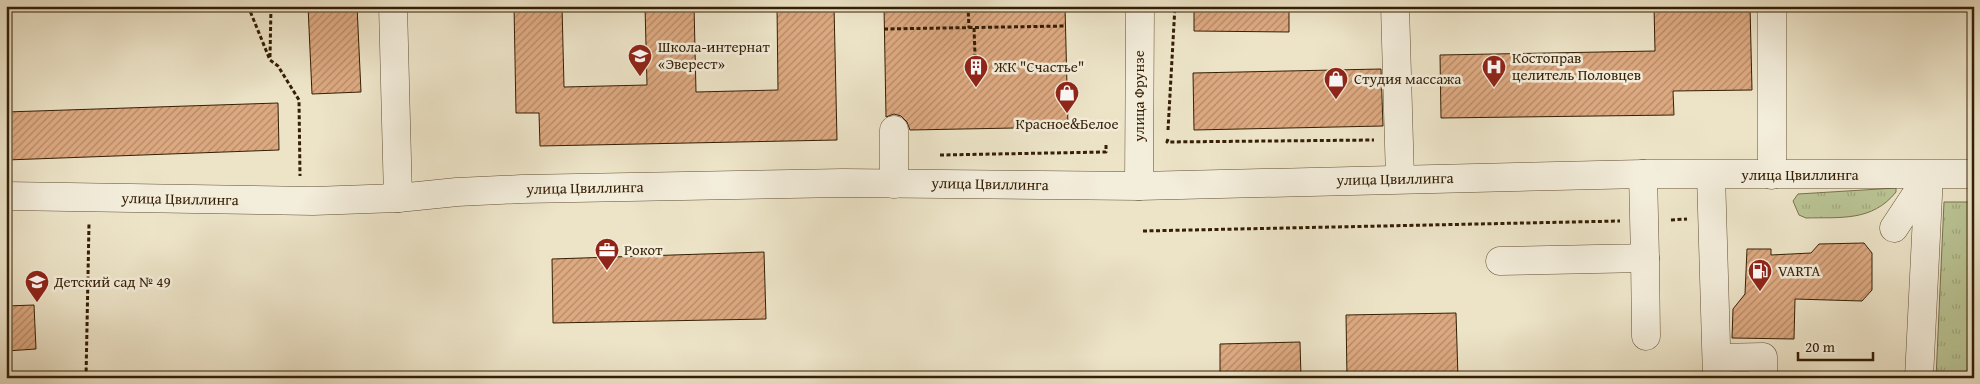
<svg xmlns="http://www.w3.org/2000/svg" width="1980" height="384" font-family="'Gentium Book Plus',serif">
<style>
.grass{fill:url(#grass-tufts);stroke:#78724c}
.building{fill:url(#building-hatch);stroke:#351f04}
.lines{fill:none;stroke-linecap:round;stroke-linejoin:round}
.minor-casing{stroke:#635035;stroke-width:29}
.path{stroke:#351f04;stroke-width:3;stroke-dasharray:4 2.5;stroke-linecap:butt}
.minor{stroke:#f3eddb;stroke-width:28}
.labels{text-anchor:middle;stroke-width:5;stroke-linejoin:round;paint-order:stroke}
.poi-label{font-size:15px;fill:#351f04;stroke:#f3eddb;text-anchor:start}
.street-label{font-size:15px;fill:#351f04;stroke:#f3eddb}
</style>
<defs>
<pattern id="grass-tufts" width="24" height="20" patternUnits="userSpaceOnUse" patternTransform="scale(1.25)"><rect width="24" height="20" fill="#bac494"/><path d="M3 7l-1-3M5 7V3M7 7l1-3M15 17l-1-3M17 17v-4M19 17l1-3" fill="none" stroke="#a0a87e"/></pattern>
<pattern id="building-hatch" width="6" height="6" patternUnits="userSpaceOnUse" patternTransform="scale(1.25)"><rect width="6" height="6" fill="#dda981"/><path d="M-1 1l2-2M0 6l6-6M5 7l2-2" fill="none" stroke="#b48967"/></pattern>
</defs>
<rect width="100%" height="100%" fill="#ede4c8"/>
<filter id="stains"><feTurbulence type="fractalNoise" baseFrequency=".004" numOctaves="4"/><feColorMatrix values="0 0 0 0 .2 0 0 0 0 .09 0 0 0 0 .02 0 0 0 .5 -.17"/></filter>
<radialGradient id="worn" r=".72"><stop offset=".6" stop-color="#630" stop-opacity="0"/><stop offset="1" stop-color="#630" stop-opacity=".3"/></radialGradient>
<!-- grass -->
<g class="grass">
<path d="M1896 188V192C1872 222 1840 217 1806 218L1799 215 1793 201 1798 194Z"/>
<polygon points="1944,202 1974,202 1974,378 1936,378"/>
</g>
<!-- building -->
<g class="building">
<polygon points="308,6 357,6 361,92 312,94"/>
<polygon points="514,6 562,6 564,87 647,85 645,6 694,6 696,92 778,90 777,6 834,6 837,140 540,146 539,113 516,113"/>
<polygon points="884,6 1065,6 1068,127 910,130 907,122 901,116 894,114 886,117"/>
<polygon points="1194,6 1289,6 1289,32 1194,31"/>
<polygon points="1654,6 1750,6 1752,90 1673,91 1674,115 1441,118 1440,55 1655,51"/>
<polygon points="1381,69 1383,126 1194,130 1193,73"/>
<polygon points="278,103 279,150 6,160 6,112"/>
<polygon points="1864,243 1872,253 1872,290 1862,301 1795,299 1794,339 1732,338 1733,309 1745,294 1747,249 1771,249 1771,255 1811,253 1819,244"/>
<polygon points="764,252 766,319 553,323 552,259"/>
<polygon points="34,305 36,349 6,351 6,306"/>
<polygon points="1456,313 1458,378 1347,378 1346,315"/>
<polygon points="1300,342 1301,378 1220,378 1220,344"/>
</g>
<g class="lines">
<defs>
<g id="minor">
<polyline points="393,6 398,198"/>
<polyline points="1395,6 1400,179"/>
<polyline points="1772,6 1772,175"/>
<polyline points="894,130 894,184"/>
<polyline points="1711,175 1717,378"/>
<polyline points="1139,186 1140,6"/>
<polyline points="6,196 313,201 398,198 457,192 522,189 843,183 1139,186 1643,174 1974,174"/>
<polyline points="1894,228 1929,175"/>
<polyline points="1645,258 1646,336"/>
<polyline points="1500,261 1645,258 1643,174"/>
<polyline points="1717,358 1763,357 1763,378"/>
<polyline points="1919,378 1929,175"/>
</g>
</defs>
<!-- minor casing -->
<use href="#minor" class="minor-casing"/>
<!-- path -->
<g class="path">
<polyline points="248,6 270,60 278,66 299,100 300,176"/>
<polyline points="968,6 969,28"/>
<polyline points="974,28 975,55"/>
<polyline points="884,29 1066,26"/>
<polyline points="270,57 271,6"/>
<polyline points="1168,130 1175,6"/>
<polyline points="1168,139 1167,142 1374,140"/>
<polyline points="940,155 1106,152 1106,145"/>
<polyline points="1671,220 1687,219"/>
<polyline points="1143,231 1620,221"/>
<polyline points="86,378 89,223"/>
</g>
<!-- minor -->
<use href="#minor" class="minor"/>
</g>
<!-- icons -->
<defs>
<symbol id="school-pin" viewBox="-11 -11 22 30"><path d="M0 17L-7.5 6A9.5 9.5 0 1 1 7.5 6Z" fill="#8f2418" stroke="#f3eddb"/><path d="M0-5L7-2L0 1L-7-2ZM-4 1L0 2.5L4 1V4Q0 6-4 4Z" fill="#fff"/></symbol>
<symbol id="building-pin" viewBox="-11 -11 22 30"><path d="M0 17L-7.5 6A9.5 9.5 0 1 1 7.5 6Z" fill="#8f2418" stroke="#f3eddb"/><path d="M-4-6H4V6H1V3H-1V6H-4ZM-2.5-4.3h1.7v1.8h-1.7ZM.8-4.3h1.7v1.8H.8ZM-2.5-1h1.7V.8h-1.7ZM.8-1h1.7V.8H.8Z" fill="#fff"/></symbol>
<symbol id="hospital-pin" viewBox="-11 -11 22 30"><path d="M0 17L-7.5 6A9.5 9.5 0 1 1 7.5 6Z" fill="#8f2418" stroke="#f3eddb"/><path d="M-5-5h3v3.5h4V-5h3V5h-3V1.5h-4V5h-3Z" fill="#fff"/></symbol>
<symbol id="shop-pin" viewBox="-11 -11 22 30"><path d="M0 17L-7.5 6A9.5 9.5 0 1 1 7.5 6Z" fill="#8f2418" stroke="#f3eddb"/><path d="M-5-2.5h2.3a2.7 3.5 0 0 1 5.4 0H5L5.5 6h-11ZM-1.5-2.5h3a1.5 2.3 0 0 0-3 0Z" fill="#fff"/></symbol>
<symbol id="office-pin" viewBox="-11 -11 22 30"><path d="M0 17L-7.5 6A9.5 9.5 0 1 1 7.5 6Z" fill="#8f2418" stroke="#f3eddb"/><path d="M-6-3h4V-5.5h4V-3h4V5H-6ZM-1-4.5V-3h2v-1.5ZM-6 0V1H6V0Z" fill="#fff"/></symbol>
<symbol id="fuel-pin" viewBox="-11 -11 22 30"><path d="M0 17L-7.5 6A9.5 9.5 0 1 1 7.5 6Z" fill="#8f2418" stroke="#f3eddb"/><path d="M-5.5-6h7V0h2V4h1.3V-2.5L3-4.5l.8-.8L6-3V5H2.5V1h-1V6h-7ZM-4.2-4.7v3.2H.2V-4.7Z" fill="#fff"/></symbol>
</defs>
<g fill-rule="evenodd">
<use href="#school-pin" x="626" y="42" width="28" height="38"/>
<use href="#building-pin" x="962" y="53" width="28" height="38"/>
<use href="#hospital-pin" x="1480" y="53" width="28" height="38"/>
<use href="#shop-pin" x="1322" y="65" width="28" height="38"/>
<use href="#shop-pin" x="1053" y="79" width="28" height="38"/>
<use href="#office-pin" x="593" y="236" width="28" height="38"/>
<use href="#fuel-pin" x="1746" y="257" width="28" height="38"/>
<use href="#school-pin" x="23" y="268" width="28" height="38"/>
</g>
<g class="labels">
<!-- poi labels -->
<g class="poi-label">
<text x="658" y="52">Школа-интернат<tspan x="658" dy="17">«Эверест»</tspan></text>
<text x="1512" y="63">Костоправ<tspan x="1512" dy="17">целитель Половцев</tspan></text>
<text x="994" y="72">ЖК "Счастье"</text>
<text x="1354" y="84">Студия массажа</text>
<text x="1067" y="129" text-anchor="middle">Красное&amp;Белое</text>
<text x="624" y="255">Рокот</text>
<text x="1778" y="276">VARTA</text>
<text x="54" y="287">Детский сад № 49</text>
</g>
<!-- street labels -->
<g class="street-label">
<text transform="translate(1139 96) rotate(-90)" y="5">улица Фрунзе</text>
<text x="1800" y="180">улица Цвиллинга</text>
<text transform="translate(1395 179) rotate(-1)" y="5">улица Цвиллинга</text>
<text transform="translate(990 184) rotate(1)" y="5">улица Цвиллинга</text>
<text transform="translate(585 188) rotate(-1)" y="5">улица Цвиллинга</text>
<text transform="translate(180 199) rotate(1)" y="5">улица Цвиллинга</text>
</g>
</g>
<!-- margin -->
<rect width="1980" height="384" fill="none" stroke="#ede4c8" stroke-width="25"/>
<rect x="8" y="8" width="1965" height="369" fill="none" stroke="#351f04" stroke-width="2.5"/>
<rect x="12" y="12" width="1955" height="359" fill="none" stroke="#351f04"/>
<!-- scale -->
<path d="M1798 352v8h75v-8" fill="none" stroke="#351f04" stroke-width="2.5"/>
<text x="1805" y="352" font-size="15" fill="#351f04" stroke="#f3eddb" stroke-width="4" paint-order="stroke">20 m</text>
<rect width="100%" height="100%" filter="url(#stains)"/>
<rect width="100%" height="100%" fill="url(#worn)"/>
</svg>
